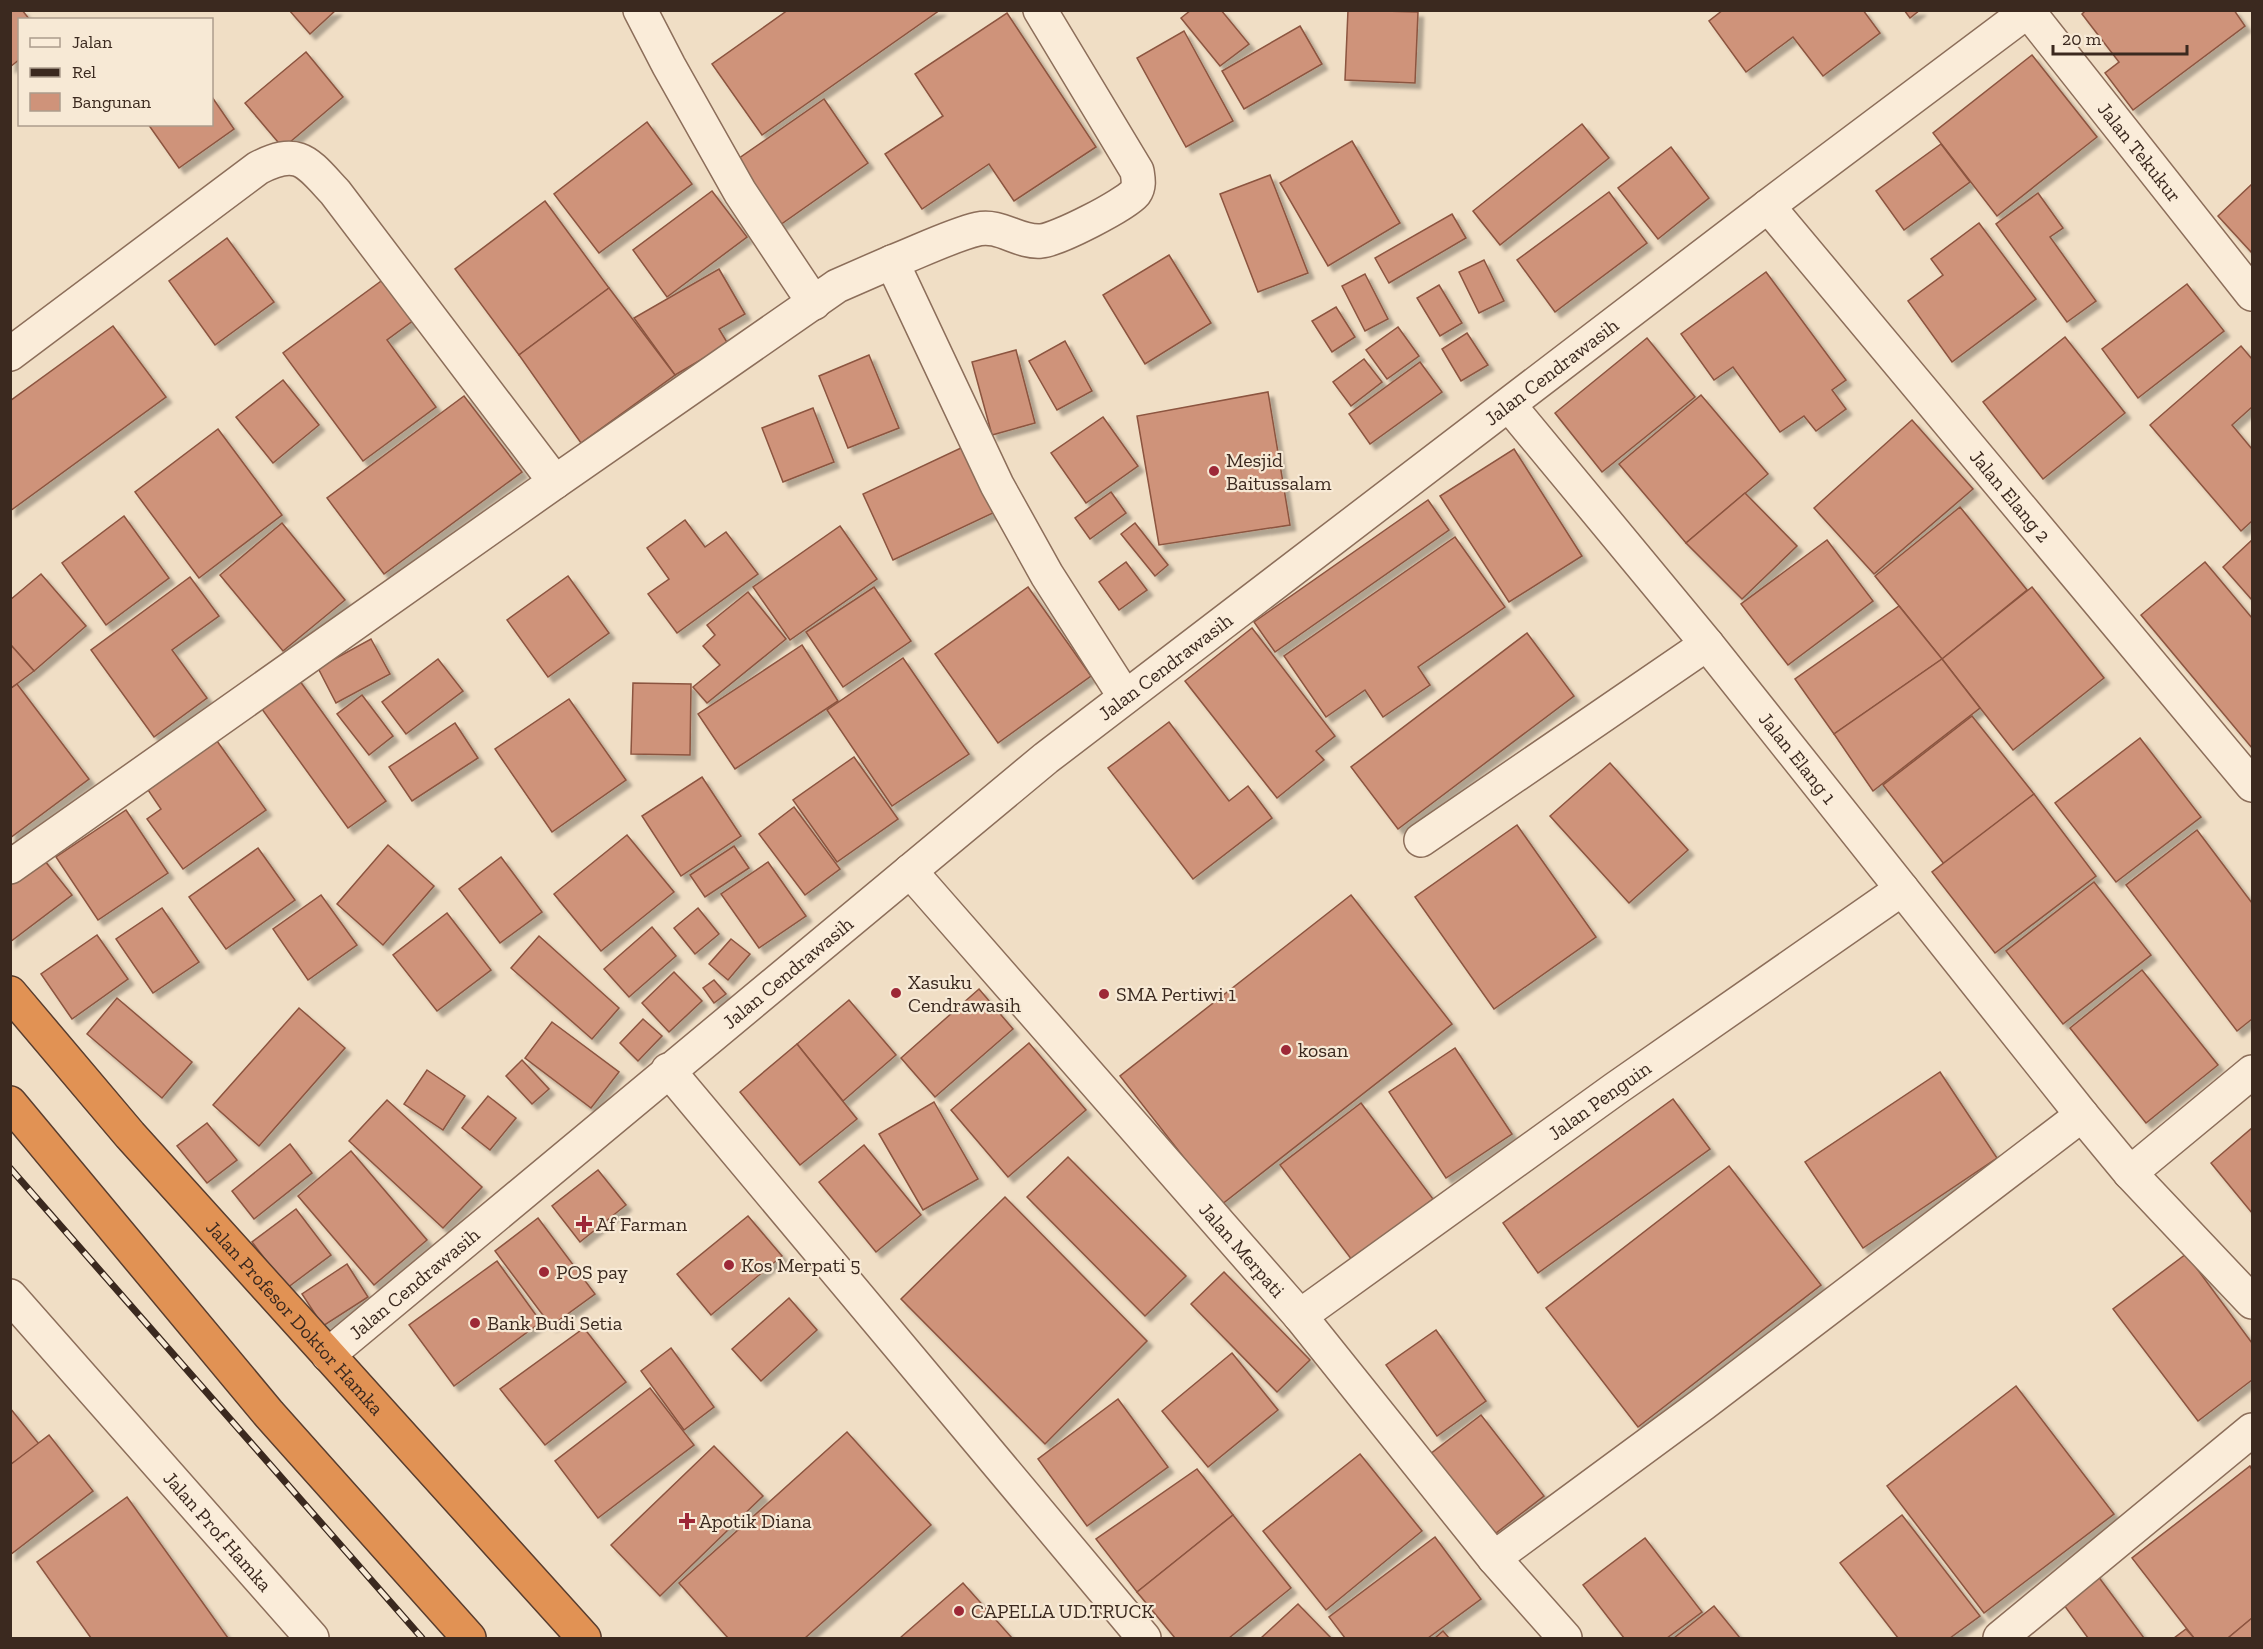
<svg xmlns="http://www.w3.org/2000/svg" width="2263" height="1649" font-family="'Zilla Slab',serif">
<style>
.building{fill:#cf937a;stroke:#8c543f;stroke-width:1.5;filter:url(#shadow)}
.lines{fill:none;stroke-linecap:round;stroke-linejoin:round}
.street-casing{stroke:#8c6e5a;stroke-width:36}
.highway-casing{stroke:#593d2e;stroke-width:36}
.street{stroke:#faecd9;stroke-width:33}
.highway{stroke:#e19254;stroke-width:33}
.rail-casing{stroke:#3b291f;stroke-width:7}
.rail{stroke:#f7e9d5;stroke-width:4.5;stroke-dasharray:14;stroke-linecap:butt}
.poi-dot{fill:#9d2837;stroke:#f7e9d5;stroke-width:2}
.labels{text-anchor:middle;stroke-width:4.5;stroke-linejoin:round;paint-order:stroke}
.street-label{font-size:20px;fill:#3b291f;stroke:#f7e9d5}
.poi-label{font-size:20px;fill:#3b291f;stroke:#f7e9d5;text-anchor:start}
</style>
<defs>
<filter id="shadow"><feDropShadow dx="5.5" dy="5.5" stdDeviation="1.5" flood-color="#0004"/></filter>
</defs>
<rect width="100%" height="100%" fill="#f0dec5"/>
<!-- building -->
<g class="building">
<polygon points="10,10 22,10 30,20 20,20 20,59 10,67"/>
<polygon points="289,10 336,10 310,34"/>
<polygon points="788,10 940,10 762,135 712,64"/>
<polygon points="1191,10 1221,10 1249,44 1220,66 1181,18"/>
<polygon points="1348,10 1418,12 1415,83 1345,80"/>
<polygon points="1723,10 1863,10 1880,33 1823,76 1793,37 1746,72 1709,21"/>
<polygon points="1904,10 1920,10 1910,18"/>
<polygon points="2086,10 2234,10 2245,26 2133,110 2105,73 2119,62 2082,14"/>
<polygon points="1007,13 1096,147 1014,201 989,164 922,209 885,154 943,116 915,74"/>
<polygon points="1300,26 1322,64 1244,109 1222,71"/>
<polygon points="1184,31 1233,121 1186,147 1137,58"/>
<polygon points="306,52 343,97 283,148 245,103"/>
<polygon points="2032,55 2097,137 1997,216 1933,133"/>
<polygon points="212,97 234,129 179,168 148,124 212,124"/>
<polygon points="824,99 868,163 780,225 735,161"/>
<polygon points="647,122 692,184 599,253 554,194"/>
<polygon points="1582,124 1609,158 1500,245 1473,211"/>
<polygon points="1352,141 1400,223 1328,266 1280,183"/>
<polygon points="1941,144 1970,182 1904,230 1876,191"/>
<polygon points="1671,147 1709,198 1658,239 1618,188"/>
<polygon points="1270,175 1308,273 1258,292 1220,194"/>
<polygon points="2252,184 2252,253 2218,216"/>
<polygon points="712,191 747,237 667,297 633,250"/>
<polygon points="1609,192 1647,243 1555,312 1517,260"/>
<polygon points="2038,193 2063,228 2050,237 2096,301 2067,322 1996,224"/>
<polygon points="545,201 609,288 519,355 455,269"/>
<polygon points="1452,214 1466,238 1389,283 1375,258"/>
<polygon points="1979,223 2036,299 1952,362 1908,301 1943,275 1931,259"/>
<polygon points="227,238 274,302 215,345 169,281"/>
<polygon points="1169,255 1211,323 1145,364 1103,295"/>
<polygon points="1484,260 1504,301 1479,313 1459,272"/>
<polygon points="719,269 745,314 719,329 728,344 675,375 634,318"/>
<polygon points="1766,272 1846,380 1832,390 1846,409 1816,431 1804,416 1780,432 1733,367 1714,380 1681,334"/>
<polygon points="1365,274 1388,319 1365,331 1342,286"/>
<polygon points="388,276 418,317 387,340 436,407 363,461 283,353"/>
<polygon points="2187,284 2224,331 2138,398 2102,349"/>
<polygon points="1439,285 1462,323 1440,336 1417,298"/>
<polygon points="609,288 675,375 581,443 519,355"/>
<polygon points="1336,307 1355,337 1332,352 1312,321"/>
<polygon points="113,326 166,397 10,511 10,401"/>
<polygon points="1398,327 1419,356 1387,379 1366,350"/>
<polygon points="1467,333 1488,365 1461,381 1442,349"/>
<polygon points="2065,337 2125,413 2043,479 1983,402"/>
<polygon points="1647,338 1695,397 1602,472 1555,413"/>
<polygon points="1065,341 1092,391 1057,410 1029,361"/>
<polygon points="2241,346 2252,359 2252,407 2232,425 2252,449 2252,521 2241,531 2150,425"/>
<polygon points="1016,350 1035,423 992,435 972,362"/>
<polygon points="869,355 899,428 848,448 819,376"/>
<polygon points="1364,359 1382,382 1351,406 1333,382"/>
<polygon points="1420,362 1442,392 1370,444 1349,414"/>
<polygon points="283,380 319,425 273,463 236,417"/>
<polygon points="1268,392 1290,525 1159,545 1137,416"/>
<polygon points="1701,395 1768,474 1686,543 1619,464"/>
<polygon points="464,396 522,472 384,574 327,498"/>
<polygon points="813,408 834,462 783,482 762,428"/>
<polygon points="1103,417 1138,466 1086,503 1051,453"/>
<polygon points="1912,420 1973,489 1874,574 1814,508"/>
<polygon points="218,429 282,515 199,578 135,492"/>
<polygon points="963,447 993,513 893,560 863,494"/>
<polygon points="1514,449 1582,556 1509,602 1440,496"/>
<polygon points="1111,492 1126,513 1090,539 1075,518"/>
<polygon points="1745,493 1797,546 1742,599 1686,543"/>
<polygon points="1428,500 1449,530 1275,652 1254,622"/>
<polygon points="1960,507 2027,590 1942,659 1875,576"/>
<polygon points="124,516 169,578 106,625 62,563"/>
<polygon points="685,520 705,547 726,532 758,574 677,633 648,594 669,579 647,548"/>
<polygon points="282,523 345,600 283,651 220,575"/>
<polygon points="1135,523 1168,565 1155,576 1121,534"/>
<polygon points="840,526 877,579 790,640 753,587"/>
<polygon points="1455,537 1505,607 1418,667 1430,685 1383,717 1365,690 1326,717 1284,656"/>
<polygon points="1827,540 1873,601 1788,665 1741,604"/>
<polygon points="2252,540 2252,600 2223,567"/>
<polygon points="1126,562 1147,590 1119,610 1099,582"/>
<polygon points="2205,562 2252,618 2252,748 2141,615"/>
<polygon points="41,574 86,626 34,671 10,644 10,600"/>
<polygon points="568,576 609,633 548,677 507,620"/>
<polygon points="190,577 219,616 172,650 207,698 154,737 91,650"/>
<polygon points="874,587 911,641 843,687 806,632"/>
<polygon points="1028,587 1091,676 998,743 935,654"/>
<polygon points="2032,587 2104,678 2013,750 1942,659"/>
<polygon points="748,592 786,639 707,703 693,687 720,665 703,646 715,635 707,625"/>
<polygon points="1899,606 1942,659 1834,734 1795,679"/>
<polygon points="1252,628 1335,736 1316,751 1324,760 1277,798 1185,681"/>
<polygon points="1527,633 1574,696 1398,829 1351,767"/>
<polygon points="371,639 390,674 336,703 318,668"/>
<polygon points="10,644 34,671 10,689"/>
<polygon points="802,645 838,701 735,769 698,714"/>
<polygon points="903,658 969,754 892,806 827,710"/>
<polygon points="438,659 463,691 406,734 382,702"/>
<polygon points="1942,659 1980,708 1873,791 1834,734"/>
<polygon points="297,677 386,801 348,828 259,705"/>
<polygon points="633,683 691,684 690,755 631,754"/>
<polygon points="17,684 89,779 10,838 10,689"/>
<polygon points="362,695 393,736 369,755 337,714"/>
<polygon points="569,699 626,780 552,832 495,749"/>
<polygon points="1972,716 2034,794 1944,864 1883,785"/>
<polygon points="1169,722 1229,801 1248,786 1272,818 1193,879 1108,768"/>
<polygon points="455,723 478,758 412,801 389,767"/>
<polygon points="2140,738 2201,817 2116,882 2055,803"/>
<polygon points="217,741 266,810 183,869 147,819 161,809 148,790"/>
<polygon points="854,757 898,819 837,862 793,800"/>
<polygon points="1610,763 1688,850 1629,903 1550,816"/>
<polygon points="702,777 741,836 681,876 642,816"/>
<polygon points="2034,794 2096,876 1995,953 1932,872"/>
<polygon points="794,807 840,869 805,895 759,834"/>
<polygon points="126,810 168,873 98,920 56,857"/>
<polygon points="1517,825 1596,937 1494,1009 1415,897"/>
<polygon points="2197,830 2252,903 2252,1019 2237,1031 2126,885"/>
<polygon points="627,835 674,892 601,951 554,894"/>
<polygon points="388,845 434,886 383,945 337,904"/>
<polygon points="734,846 749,868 705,897 690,875"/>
<polygon points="258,848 295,900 226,949 189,897"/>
<polygon points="41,856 72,895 10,942 10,880"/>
<polygon points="501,857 542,912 500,943 459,889"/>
<polygon points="768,862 806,916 759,948 721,894"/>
<polygon points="2094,882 2151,955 2063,1024 2006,951"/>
<polygon points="321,895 357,945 308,980 273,929"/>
<polygon points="1351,895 1452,1024 1221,1205 1120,1076"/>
<polygon points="162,908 199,962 153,993 116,939"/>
<polygon points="698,908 719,934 695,954 674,928"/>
<polygon points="447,913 491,970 437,1011 393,955"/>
<polygon points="652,927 676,956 629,997 604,969"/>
<polygon points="97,935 128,979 72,1019 41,974"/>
<polygon points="539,936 619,1008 592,1039 511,968"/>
<polygon points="731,939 750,954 728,980 709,964"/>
<polygon points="2142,970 2218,1065 2146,1123 2070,1028"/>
<polygon points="674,972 702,1001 669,1032 642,1003"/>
<polygon points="714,980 726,994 714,1003 703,988"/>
<polygon points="979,989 1013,1029 935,1097 901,1058"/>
<polygon points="117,998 192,1062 162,1098 87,1034"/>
<polygon points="849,1000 896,1055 843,1101 797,1044"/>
<polygon points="299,1008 345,1048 259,1146 213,1105"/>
<polygon points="643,1019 662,1036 638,1061 620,1043"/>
<polygon points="552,1022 619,1072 591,1108 525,1058"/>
<polygon points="1029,1043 1086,1110 1008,1177 951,1110"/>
<polygon points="797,1044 857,1119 800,1165 740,1092"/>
<polygon points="1455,1048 1512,1134 1446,1178 1389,1092"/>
<polygon points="522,1060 549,1089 532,1104 506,1076"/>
<polygon points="427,1070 465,1096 443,1130 404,1104"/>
<polygon points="1940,1072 1997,1158 1863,1248 1805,1162"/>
<polygon points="488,1096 516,1118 490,1150 462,1128"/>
<polygon points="1673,1099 1710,1149 1538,1273 1503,1223"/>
<polygon points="387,1100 482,1187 443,1228 349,1141"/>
<polygon points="934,1102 978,1179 923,1210 879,1134"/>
<polygon points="1361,1103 1433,1199 1352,1260 1280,1165"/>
<polygon points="207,1123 237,1160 207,1183 177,1146"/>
<polygon points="2252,1128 2252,1213 2211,1163"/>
<polygon points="290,1144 312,1173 254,1219 232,1191"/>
<polygon points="864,1145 921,1215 876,1252 819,1182"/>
<polygon points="351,1151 427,1240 374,1285 298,1196"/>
<polygon points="1068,1157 1186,1276 1145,1316 1027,1197"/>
<polygon points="1729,1166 1821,1285 1638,1427 1546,1308"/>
<polygon points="598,1170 626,1205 580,1242 552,1206"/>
<polygon points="1005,1197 1147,1341 1045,1444 901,1299"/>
<polygon points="296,1209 331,1255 287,1288 252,1242"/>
<polygon points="748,1216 782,1256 711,1315 677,1274"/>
<polygon points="538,1218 595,1294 551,1326 495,1251"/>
<polygon points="2186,1254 2252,1343 2252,1380 2198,1421 2113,1309"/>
<polygon points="497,1261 541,1322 454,1386 409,1325"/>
<polygon points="347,1264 368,1297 323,1326 302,1294"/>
<polygon points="1224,1272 1310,1360 1277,1392 1191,1304"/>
<polygon points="789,1298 817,1330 761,1381 732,1349"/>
<polygon points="584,1328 626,1382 545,1445 500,1389"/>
<polygon points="1436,1330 1486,1401 1437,1436 1386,1365"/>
<polygon points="671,1348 714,1407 684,1430 641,1371"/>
<polygon points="1232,1353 1278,1410 1208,1467 1162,1411"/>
<polygon points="2016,1386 2114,1514 1984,1613 1887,1486"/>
<polygon points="650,1388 694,1445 598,1518 555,1461"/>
<polygon points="1118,1399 1168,1467 1087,1526 1038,1459"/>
<polygon points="10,1408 39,1444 10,1465"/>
<polygon points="1481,1415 1544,1496 1487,1540 1425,1458"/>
<polygon points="847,1432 931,1525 805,1638 728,1638 679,1583"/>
<polygon points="49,1435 93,1491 10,1555 10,1465"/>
<polygon points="714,1446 763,1496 660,1596 611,1545"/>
<polygon points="1360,1454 1422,1531 1326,1610 1263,1531"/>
<polygon points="2250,1466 2252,1470 2252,1618 2228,1638 2194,1638 2132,1558"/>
<polygon points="1197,1469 1233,1515 1137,1592 1096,1539"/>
<polygon points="127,1497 228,1638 91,1638 37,1562"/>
<polygon points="1233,1515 1291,1588 1229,1638 1175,1638 1137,1592"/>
<polygon points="1902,1515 1980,1616 1950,1638 1898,1638 1840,1563"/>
<polygon points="1435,1537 1481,1599 1428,1638 1345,1638 1329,1617"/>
<polygon points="1645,1538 1702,1612 1667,1638 1624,1638 1583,1585"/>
<polygon points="2092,1568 2144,1638 2088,1638 2056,1594"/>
<polygon points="963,1583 1012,1638 900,1638"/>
<polygon points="1298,1604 1331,1638 1261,1638"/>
<polygon points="1714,1606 1740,1638 1674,1638"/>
<polygon points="2252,1618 2252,1638 2228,1638"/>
<polygon points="2186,1629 2194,1638 2174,1638"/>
<polygon points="1443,1631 1449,1638 1435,1638"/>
</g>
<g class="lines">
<defs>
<g id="street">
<polyline points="640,10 669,66 740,192 814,303"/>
<path id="s1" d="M2028 11 2252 294"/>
<path id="s2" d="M1768 206 2252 785"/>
<path d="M892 262C918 252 952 235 978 229 1000 224 1019 243 1041 241 1057 240 1125 205 1135 193 1140 186 1138 178 1137 171L1040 10"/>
<path d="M10 354 258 168C299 147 307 162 335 192L555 482"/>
<path id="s3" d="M1509 405 1707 644 2082 1115"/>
<polyline points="1421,840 1707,644"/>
<polyline points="10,867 555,482 837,286 892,262 997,485 1047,575 1125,697"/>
<path id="s4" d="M910 871 1300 1316 1494 1558 1565 1638"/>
<polyline points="668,1070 1144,1638"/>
<polyline points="2130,1173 2252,1302"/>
<path id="s5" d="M10 1296 312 1638"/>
<path id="s6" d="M1300 1316 1615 1089 1902 889"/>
<path id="s7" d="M328 1355 1046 758 1768 206 2029 10"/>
<polyline points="1494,1558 1703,1404 2082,1115 2130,1173 2252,1072"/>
<polyline points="2000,1638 2252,1430"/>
</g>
<g id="highway">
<path id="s8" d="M10 993 130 1135 584 1638"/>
<polyline points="10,1103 269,1414 469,1638"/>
</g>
</defs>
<!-- street casing -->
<use href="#street" class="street-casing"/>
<!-- highway casing -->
<use href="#highway" class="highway-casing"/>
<!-- street -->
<use href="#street" class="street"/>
<!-- highway -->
<use href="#highway" class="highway"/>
<defs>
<polyline id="rail" points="10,1168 422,1638"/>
</defs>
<!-- rail casing -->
<use href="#rail" class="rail-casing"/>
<!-- rail -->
<use href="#rail" class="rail"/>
</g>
<!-- markers -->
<g class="poi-dot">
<circle cx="1214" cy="471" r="6"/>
<circle cx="896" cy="993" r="6"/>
<circle cx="1104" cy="994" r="6"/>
<circle cx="1286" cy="1050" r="6"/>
<path d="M581 1215h6v6h6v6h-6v6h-6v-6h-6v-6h6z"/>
<circle cx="729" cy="1265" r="6"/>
<circle cx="544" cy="1272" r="6"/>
<circle cx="475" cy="1323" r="6"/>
<path d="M684 1512h6v6h6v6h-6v6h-6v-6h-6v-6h6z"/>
<circle cx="959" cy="1611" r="6"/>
</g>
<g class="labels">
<!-- street labels -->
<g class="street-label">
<text dy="7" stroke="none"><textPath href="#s1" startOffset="180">Jalan Tekukur</textPath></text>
<text dy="7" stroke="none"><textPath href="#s7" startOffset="1570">Jalan Cendrawasih</textPath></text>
<text dy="7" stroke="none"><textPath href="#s2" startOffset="378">Jalan Elang 2</textPath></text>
<text dy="7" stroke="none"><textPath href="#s7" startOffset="1084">Jalan Cendrawasih</textPath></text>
<text dy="7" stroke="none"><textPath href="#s3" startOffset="456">Jalan Elang 1</textPath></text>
<text dy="7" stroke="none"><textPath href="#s7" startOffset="598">Jalan Cendrawasih</textPath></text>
<text dy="7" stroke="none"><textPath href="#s6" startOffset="369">Jalan Penguin</textPath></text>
<text dy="7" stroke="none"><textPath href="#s4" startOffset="504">Jalan Merpati</textPath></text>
<text dy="7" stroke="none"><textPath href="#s7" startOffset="112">Jalan Cendrawasih</textPath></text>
<text dy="7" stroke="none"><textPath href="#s8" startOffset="432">Jalan Profesor Doktor Hamka</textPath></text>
<text dy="7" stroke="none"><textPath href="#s5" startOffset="314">Jalan Prof Hamka</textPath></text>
</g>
<!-- poi labels -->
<g class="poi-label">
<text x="1226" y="467">Mesjid<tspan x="1226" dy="23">Baitussalam</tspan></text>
<text x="908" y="989">Xasuku<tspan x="908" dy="23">Cendrawasih</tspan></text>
<text x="1116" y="1001">SMA Pertiwi 1</text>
<text x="1298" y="1057">kosan</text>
<text x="596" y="1231">Af Farman</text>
<text x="741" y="1272">Kos Merpati 5</text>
<text x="556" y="1279">POS pay</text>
<text x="487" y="1330">Bank Budi Setia</text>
<text x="699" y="1528">Apotik Diana</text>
<text x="971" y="1618">CAPELLA UD.TRUCK</text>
</g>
</g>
<!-- border -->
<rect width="2263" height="1649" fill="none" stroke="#3b291f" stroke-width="24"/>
<!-- legend -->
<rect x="18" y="18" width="195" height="108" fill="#f7e9d5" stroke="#ac9c8c" stroke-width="1.5"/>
<rect x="30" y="38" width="30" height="9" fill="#faecd9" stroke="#ac9c8c" stroke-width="1.5"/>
<text x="72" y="48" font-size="18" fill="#3b291f">Jalan</text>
<rect x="30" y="68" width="30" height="9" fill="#3b291f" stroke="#ac9c8c" stroke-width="1.5"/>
<text x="72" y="78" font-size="18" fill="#3b291f">Rel</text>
<rect x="30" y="93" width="30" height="18" fill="#cf937a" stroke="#ac9c8c" stroke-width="1.5"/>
<text x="72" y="108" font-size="18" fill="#3b291f">Bangunan</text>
<!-- scale -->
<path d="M2053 45v9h134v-9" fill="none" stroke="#3b291f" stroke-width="3"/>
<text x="2062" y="45" font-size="18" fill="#3b291f" stroke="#f7e9d5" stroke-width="4.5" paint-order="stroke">20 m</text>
</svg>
